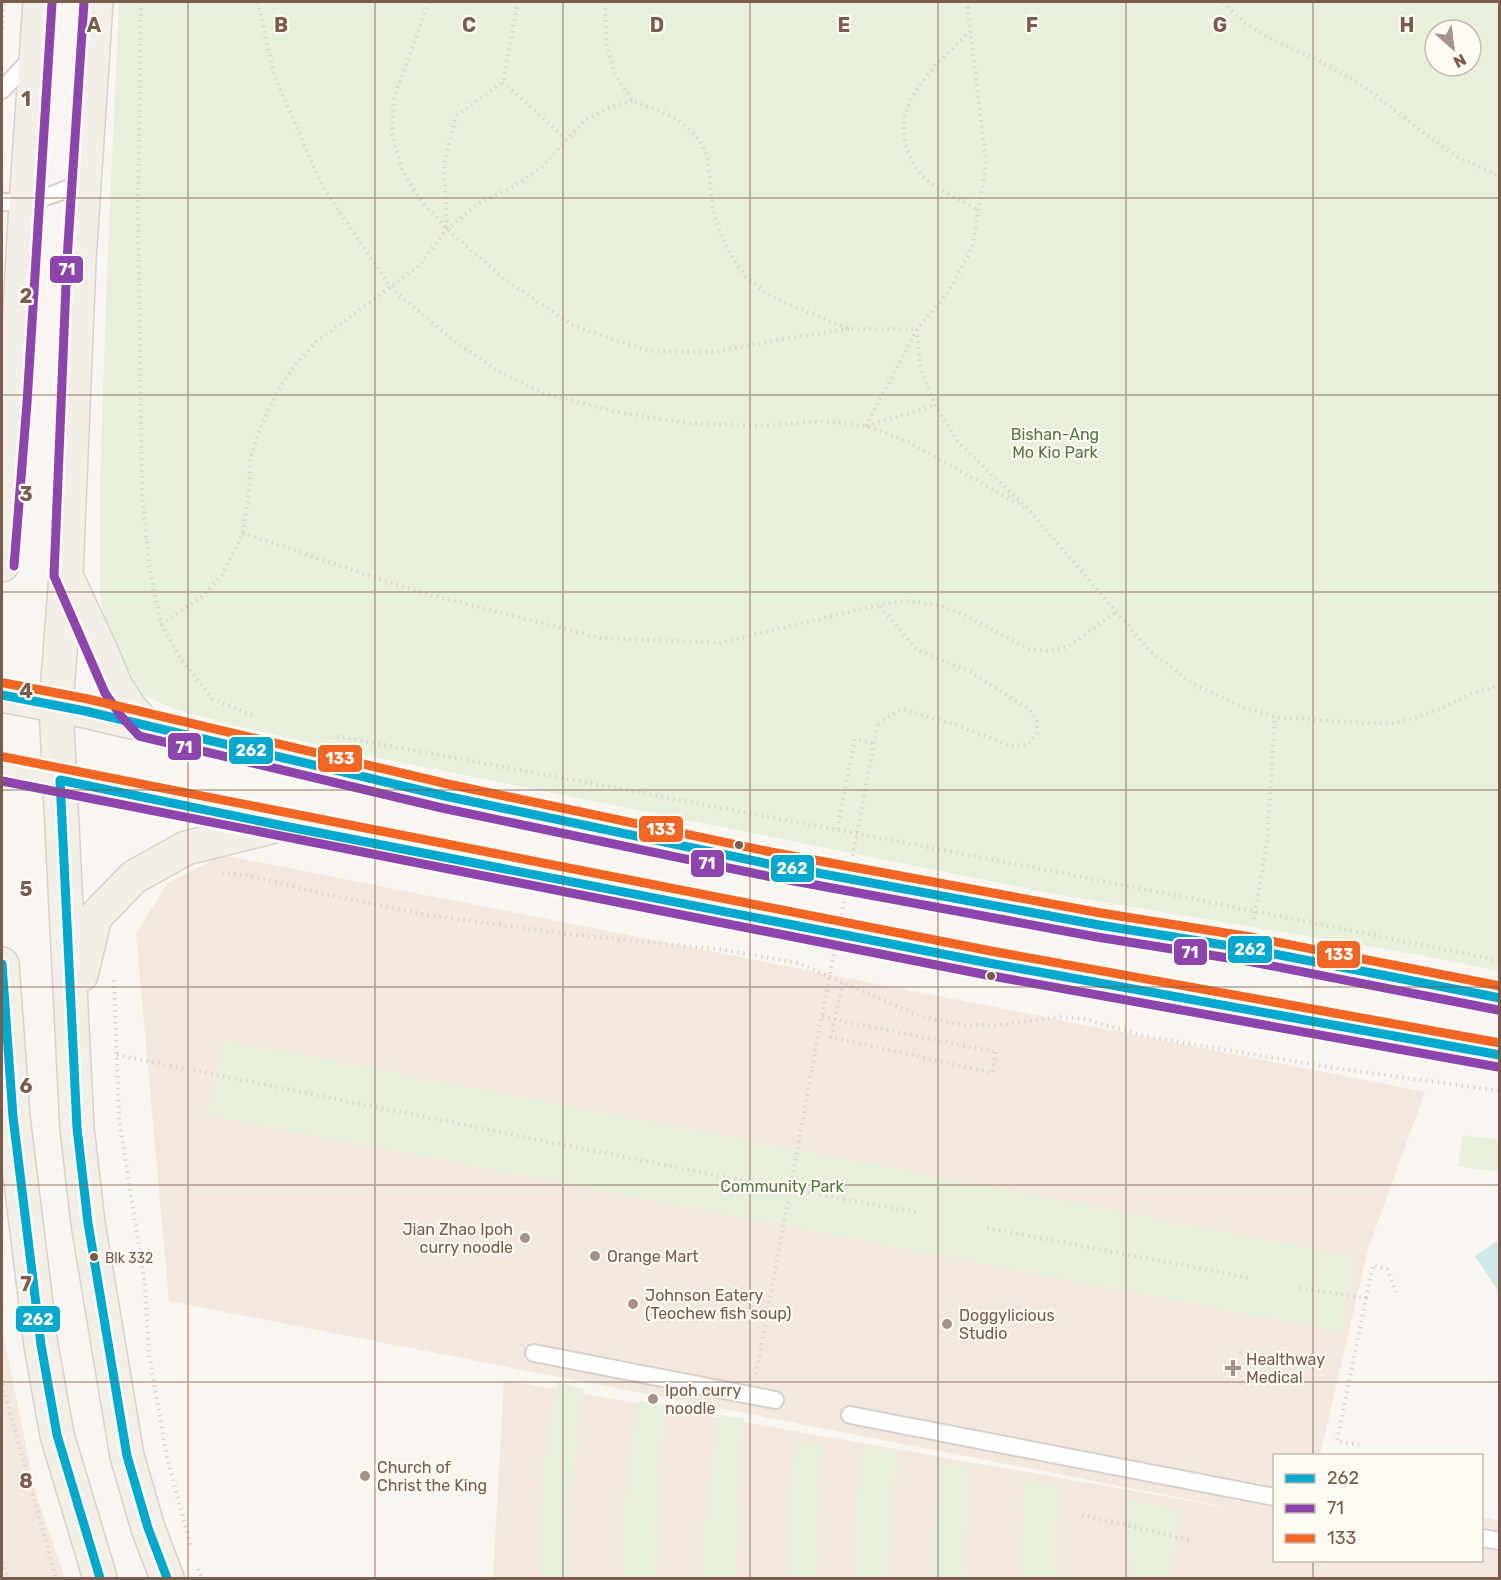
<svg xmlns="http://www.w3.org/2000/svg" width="1501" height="1580" font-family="Rubik,sans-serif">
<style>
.residential{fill:#f2e8de}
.green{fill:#e7f0db;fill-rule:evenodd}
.water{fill:#d0e8ea}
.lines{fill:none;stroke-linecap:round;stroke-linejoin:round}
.lane-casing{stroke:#d7d1cb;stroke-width:20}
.primary-casing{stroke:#dad1cc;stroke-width:36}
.path{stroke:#dcd5d0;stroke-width:4;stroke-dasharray:1.5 4.5;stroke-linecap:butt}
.lane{stroke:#fefefd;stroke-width:16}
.primary{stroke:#f3eee8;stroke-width:33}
.path-bridge{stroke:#dcd5d0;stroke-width:4;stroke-dasharray:1.5 4.5;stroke-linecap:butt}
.bus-1-casing{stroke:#fffaf3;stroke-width:14}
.bus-2-casing{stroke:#fffaf3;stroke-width:14}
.bus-3-casing{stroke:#fffaf3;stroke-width:14}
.bus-1{stroke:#00a9ce;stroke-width:9}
.bus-2{stroke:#8e44ad;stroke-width:9}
.bus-3{stroke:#f26522;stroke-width:9}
.grid{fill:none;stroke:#7a5c4d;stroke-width:1.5;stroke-opacity:0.55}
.bus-dot{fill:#7a5c4d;stroke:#fffaf3;stroke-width:2}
.poi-dot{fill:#a69286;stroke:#fffaf3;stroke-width:2}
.labels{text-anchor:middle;stroke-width:4.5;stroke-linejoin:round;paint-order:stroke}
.bus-label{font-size:14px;fill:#7a5c4d;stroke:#fffaf3;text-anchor:start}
.park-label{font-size:16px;fill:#537a41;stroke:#fffaf3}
.poi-label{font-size:16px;fill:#7a5c4d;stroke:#fffaf3;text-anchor:start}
.grid-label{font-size:20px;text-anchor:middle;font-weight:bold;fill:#7a5c4d;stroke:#fffaf3;stroke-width:4.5;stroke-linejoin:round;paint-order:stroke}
.line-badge{stroke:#fffaf3;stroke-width:2}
.badge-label{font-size:16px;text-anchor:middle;font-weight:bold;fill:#fff}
</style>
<rect width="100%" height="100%" fill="#f9f5f0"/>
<!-- residential -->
<g class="residential">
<polygon points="222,855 1425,1092 1368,1249 1320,1455 1274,1456 1274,1560 1482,1560 1482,1517 1499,1521 1499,1578 493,1578 504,1380 1253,1512 169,1301 136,933 168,883"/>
<polygon points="2,1328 35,1491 65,1578 2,1578"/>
</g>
<!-- green -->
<g class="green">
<path d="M119 2H1499V971L1419 955 1049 893 365 755 237 726 172 708 125 687 110 649 100 594V486L107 274ZM1435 30H1471V66H1435Z"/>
<polygon points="222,1040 1356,1257 1341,1332 208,1115"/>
<polygon points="1463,1135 1499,1140 1499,1172 1458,1166"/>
<path d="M558 1383 584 1389C574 1451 568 1515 570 1578H540C539 1511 543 1450 558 1383Z"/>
<path d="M639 1401 665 1405 655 1519 656 1578H625C620 1518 628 1460 639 1401Z"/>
<polygon points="717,1415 744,1418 738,1481 735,1578 703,1578 705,1526"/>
<polygon points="796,1441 823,1445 817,1509 816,1578 787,1578 787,1514"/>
<polygon points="863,1446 898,1451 891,1502 890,1578 854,1578 857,1499"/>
<polygon points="939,1462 969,1468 965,1550 967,1578 934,1578 932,1552"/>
<polygon points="1024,1482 1056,1484 1054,1559 1058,1578 1023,1578 1020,1563"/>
<polygon points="1126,1499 1182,1511 1169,1578 1134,1578 1130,1559"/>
</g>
<!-- water -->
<polygon class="water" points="1499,1240 1499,1292 1475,1256"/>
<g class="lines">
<defs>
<g id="lane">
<polyline points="2,90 34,56"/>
<polyline points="2,202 26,203 60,192 84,182"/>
<polyline points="534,1353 775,1400"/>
<polyline points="850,1415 1274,1497"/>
<polyline points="1482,1538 1500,1541"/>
</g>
<g id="primary">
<polyline points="96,2 79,260 66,575 56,706 77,1128 88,1223 127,1456 148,1528 167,1578"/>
<polyline points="2,565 15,402 26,203 40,2"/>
<polyline points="68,580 102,653 116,687 130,708 146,726"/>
<polyline points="2,695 85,711 445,796 769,864 1099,925 1249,949 1500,998"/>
<polyline points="2,769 989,963 1500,1055"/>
<polyline points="2,964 13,1117 41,1345 57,1435 100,1578"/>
<polyline points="81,975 95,917 134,877 186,848 271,827"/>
</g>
</defs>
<!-- lane casing -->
<use href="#lane" class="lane-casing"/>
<!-- primary casing -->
<use href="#primary" class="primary-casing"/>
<!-- path -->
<g class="path">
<polyline points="141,2 138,208 142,495 150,572 161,624 181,659 213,699 254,716"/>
<polyline points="258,2 274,75 323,187 391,288 453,340 495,369 543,393 616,412 687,423 760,426 823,421 866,426 907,441 1024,507"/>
<polyline points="429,2 394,98 392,135 402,170 421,201 447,229 503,278 572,325 648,351 715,352 782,339 849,329"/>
<polyline points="605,2 606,42 615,74 633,101 665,113 679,121 691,131 702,144 708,160 712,204 720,233 730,254 746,277 772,297 849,329 917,329 920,367 935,405 959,443 1029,510 1150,651 1193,684 1240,706 1275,717 1362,723 1393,723 1414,718 1442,708 1471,694 1500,685"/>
<polyline points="1223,2 1245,23 1269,38 1320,61 1365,87 1420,130 1458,157 1500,176"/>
<path d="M970 31C938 65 887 102 909 154 913 163 918 173 927 180 941 192 962 200 978 210"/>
<polyline points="2,35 4,2"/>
<polyline points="503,82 566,139"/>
<polyline points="447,228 444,165 456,116 503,82 518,2"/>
<polyline points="866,426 917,329 948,293 972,248 986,164 967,2"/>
<polyline points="867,426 935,405"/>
<polyline points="243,533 419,592 600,638 720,643 878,605 906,601 934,604 961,613 1029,649 1049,651 1069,646 1117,611"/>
<polyline points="161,624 203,596 222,575 243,533 249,493 250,459 261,426 280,387 294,366 316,342 420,265 447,229 479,203 515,186 543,166 585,120 608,108 633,101"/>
<polyline points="878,723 901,709 954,724 1014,747 1028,744 1037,734 1037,721 1029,709 967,670 917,650 879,605"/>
<path d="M337 736C725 808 1113 881 1500 961"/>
<polyline points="837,829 855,739 874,744"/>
<polyline points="222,873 244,875 329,895 427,915 576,935 725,950 798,963 922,1017 966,1025 1000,1025 1059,1017 1085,1019 1144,1036 1335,1068 1500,1091"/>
<polyline points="1254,919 1267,841 1275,717"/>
<polyline points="114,980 119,1119 145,1285 149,1355 167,1457 191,1547"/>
<polyline points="843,983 831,1037 992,1073 996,1052"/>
<polyline points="117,1055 779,1188"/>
<polyline points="792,1178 812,1068"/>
<polyline points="802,1192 917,1212"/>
<polyline points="987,1228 1251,1278"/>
<polyline points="1300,1288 1366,1298 1337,1441 1359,1445"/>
<polyline points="1366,1298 1373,1265 1387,1269 1396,1292"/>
<polyline points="756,1374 788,1201"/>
<polyline points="2,1384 56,1578"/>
<polyline points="1082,1515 1190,1540"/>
<polyline points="2,1562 8,1578"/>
<polyline points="198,1569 202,1578"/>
</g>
<!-- lane -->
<use href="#lane" class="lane"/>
<!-- primary -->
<use href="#primary" class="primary"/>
<!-- path-bridge -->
<g class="path-bridge">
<polyline points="822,1017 996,1052"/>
<polyline points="812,1068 878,723"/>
</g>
<defs>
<g id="bus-1">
<polyline points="2,695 85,711 445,796 769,864 1099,925 1249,949 1500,998"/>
<polyline points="2,964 13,1117 41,1345 57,1435 100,1578"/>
<polyline points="167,1578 148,1528 127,1456 88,1223 77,1128 60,780 279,825 989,963 1500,1055"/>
</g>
<g id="bus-2">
<polyline points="84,2 67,260 54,576 105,693 121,716 139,736 442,808 767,876 1097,937 1247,961 1498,1010"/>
<polyline points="14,566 27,403 52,3"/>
<polyline points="2,781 987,975 1498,1067"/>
</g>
<g id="bus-3">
<polyline points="4,683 88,699 448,784 771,852 1101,913 1251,937 1500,986"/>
<polyline points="4,757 991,951 1500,1043"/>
</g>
</defs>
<!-- bus-1 casing -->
<use href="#bus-1" class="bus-1-casing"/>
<!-- bus-2 casing -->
<use href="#bus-2" class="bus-2-casing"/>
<!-- bus-3 casing -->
<use href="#bus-3" class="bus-3-casing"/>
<!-- bus-1 -->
<use href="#bus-1" class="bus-1"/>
<!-- bus-2 -->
<use href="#bus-2" class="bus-2"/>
<!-- bus-3 -->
<use href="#bus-3" class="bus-3"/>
</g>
<!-- grid -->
<path class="grid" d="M188 2V1578M375 2V1578M563 2V1578M750 2V1578M938 2V1578M1126 2V1578M1313 2V1456M2 198H1500M2 395H1500M2 592H1500M2 790H1500M2 987H1500M2 1185H1500M2 1382H1500M1313 1560V1578"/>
<!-- markers -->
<g class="bus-dot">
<circle cx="739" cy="845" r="5"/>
<circle cx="991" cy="976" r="5"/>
<circle cx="94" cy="1257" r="5"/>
</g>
<g class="poi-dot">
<circle cx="525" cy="1238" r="6"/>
<circle cx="595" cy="1256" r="6"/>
<circle cx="633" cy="1304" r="6"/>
<circle cx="947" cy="1324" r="6"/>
<path d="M1230 1359h6v6h6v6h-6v6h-6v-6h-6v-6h6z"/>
<circle cx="653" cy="1399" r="6"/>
<circle cx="365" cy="1476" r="6"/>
</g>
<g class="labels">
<!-- bus labels -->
<g class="bus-label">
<text x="105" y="1263">Blk 332</text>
</g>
<!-- park labels -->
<g class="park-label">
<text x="1055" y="440">Bishan-Ang<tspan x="1055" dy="18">Mo Kio Park</tspan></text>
<text x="782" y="1192">Community Park</text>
</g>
<!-- poi labels -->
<g class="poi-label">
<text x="513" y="1235" text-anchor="end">Jian Zhao Ipoh<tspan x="513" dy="18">curry noodle</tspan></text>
<text x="607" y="1262">Orange Mart</text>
<text x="645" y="1301">Johnson Eatery<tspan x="645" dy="18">(Teochew fish soup)</tspan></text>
<text x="959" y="1321">Doggylicious<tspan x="959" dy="18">Studio</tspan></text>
<text x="1246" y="1365">Healthway<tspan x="1246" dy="18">Medical</tspan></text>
<text x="665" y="1396">Ipoh curry<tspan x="665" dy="18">noodle</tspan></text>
<text x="377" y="1473">Church of<tspan x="377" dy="18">Christ the King</tspan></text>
</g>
</g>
<g class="grid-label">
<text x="94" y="32">A</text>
<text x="281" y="32">B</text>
<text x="469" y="32">C</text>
<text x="657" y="32">D</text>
<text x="844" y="32">E</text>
<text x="1032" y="32">F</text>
<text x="1220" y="32">G</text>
<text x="1407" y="32">H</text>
<text x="26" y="106">1</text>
<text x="26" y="303">2</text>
<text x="26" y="501">3</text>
<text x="26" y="698">4</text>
<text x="26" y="896">5</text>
<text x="26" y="1093">6</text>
<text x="26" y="1291">7</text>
<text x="26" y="1488">8</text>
</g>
<g class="line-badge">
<rect x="49" y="255" width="35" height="29" rx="6" fill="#8e44ad"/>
<rect x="167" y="732" width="35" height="29" rx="6" fill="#8e44ad"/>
<rect x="228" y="736" width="46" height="29" rx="6" fill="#00a9ce"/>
<rect x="317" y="744" width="46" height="29" rx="6" fill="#f26522"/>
<rect x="638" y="815" width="46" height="28" rx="6" fill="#f26522"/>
<rect x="690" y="849" width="35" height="29" rx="6" fill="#8e44ad"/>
<rect x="770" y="854" width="45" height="29" rx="6" fill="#00a9ce"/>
<rect x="1227" y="935" width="46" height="29" rx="6" fill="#00a9ce"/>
<rect x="1173" y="938" width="35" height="28" rx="6" fill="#8e44ad"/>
<rect x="1316" y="940" width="45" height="29" rx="6" fill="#f26522"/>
<rect x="15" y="1305" width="46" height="28" rx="6" fill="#00a9ce"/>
</g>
<g class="badge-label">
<text x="67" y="275">71</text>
<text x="184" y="753">71</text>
<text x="251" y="756">262</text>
<text x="340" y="764">133</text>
<text x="661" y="835">133</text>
<text x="707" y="869">71</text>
<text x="792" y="874">262</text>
<text x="1250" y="955">262</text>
<text x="1190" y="958">71</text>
<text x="1339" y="960">133</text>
<text x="38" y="1325">262</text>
</g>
<!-- border -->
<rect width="1501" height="1580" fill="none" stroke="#7a5c4d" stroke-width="6"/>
<!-- legend -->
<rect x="1273" y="1454" width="210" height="108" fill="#fffaf3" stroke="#cabbb1" stroke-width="1.5"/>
<rect x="1285" y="1474" width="30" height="9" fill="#00a9ce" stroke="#cabbb1" stroke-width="1.5"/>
<text x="1327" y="1484" font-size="18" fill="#7a5c4d">262</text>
<rect x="1285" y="1504" width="30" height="9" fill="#8e44ad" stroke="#cabbb1" stroke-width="1.5"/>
<text x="1327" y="1514" font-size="18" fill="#7a5c4d">71</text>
<rect x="1285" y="1534" width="30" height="9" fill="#f26522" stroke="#cabbb1" stroke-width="1.5"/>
<text x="1327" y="1544" font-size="18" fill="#7a5c4d">133</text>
<!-- north arrow -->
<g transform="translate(1453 48) rotate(152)"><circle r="28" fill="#fffaf3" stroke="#cabbb1" stroke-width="1.5"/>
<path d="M0-4.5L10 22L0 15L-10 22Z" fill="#a69286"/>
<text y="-9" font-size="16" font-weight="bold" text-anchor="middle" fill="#7a5c4d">N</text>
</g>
</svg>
